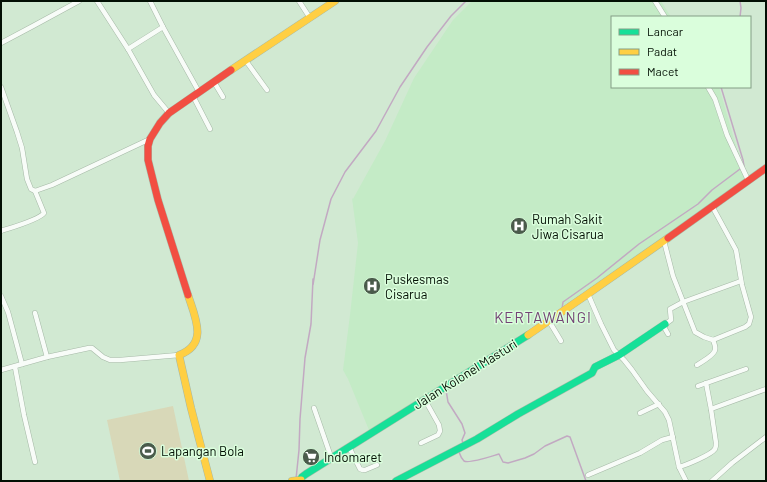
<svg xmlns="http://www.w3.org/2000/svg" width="767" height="482" font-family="Barlow,sans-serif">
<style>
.built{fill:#c4ebc6}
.green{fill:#d8d8b8}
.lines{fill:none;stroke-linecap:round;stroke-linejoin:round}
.stream{stroke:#c2a9c2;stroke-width:1.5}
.street-casing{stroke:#a6b9a7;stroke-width:5.5}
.fast-casing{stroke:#a6b9a7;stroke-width:8}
.slow-casing{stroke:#a6b9a7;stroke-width:8}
.jam-casing{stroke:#a6b9a7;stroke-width:8}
.street{stroke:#f8fcf8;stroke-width:4.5}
.fast{stroke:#16e098;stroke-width:7}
.slow{stroke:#ffcf43;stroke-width:7}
.jam{stroke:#f24e42;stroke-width:7}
.labels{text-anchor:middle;stroke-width:3;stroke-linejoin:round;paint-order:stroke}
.poi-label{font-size:13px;fill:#020f03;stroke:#dafedc;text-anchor:start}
.street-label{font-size:13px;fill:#020f03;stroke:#dafedc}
.quarter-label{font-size:15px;letter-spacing:1px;fill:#744275;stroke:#dafedc}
</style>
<rect width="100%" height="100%" fill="#d1e9d2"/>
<!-- built -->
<polygon class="built" points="472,1 661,1 671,17 612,17 612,87 719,87 746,181 708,208 371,435 348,379 343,370 350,315 358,243 352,198 353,199 385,141 414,78 453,20"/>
<!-- green -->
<polygon class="green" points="173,406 189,481 120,481 107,420"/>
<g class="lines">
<!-- stream -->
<g class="stream">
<polyline points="740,1 741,8 740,17"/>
<polyline points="562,309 563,302 597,278 639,244 698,204 712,190 744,166 743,160 721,87"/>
<polyline points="447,389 446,390 448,402 462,424 465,433 462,440 463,443"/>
<path d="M461 451 459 452C460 455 462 459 464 461 469 464 492 456 499 454L503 462 508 463 525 458 534 454 545 446 567 436 570 437 586 481"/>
<polyline points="296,479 299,450 300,419 305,358 311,324 313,279 313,285 320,240 331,199 345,172 376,131 400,87 427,47 451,16 466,1"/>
</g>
<defs>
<g id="street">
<polyline points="97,1 128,49 154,95 169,113"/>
<polyline points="150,1 163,27 199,92"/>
<polyline points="299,1 310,18"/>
<polyline points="655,1 665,17"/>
<polyline points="1,43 33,26 79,1"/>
<polyline points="128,49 163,27"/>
<polyline points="246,61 267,90"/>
<polyline points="214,82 223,97"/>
<polyline points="1,87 17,132 22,148 27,179 31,189 35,191 52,185 150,139"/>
<polyline points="708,87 715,99 727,135 748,180"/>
<polyline points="193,96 210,129"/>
<polyline points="712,206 736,250 742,285 751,317 749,324 745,327 713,340"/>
<path d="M1 231C10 228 39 220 44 213L35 191"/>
<polyline points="664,241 673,276 695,332 704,337 713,340"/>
<polyline points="588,294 601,324 614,350 624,360 632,370 647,391 665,412 669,420 679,467 686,481"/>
<polyline points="1,296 8,312 22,364"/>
<polyline points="35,313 47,357"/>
<polyline points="549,321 561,341"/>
<polyline points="668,334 664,327 664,325 671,320 670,309 683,302 741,281"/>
<path d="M697 365C702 362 714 355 715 350 716 347 714 343 713 340"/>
<polyline points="15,367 24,415 35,462"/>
<polyline points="1,370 47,357 89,348 92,348 103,357 110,360 120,360 179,355"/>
<polyline points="706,383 711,409"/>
<polyline points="698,386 746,369"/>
<polyline points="314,408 331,457"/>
<polyline points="640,413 659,404"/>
<polyline points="421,443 438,435 440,431 439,425 425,400"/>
<polyline points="349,447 360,469 363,470 365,470 377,465"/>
<path d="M679 467C686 465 711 455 715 449 716 447 716 446 716 443L711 409 766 389"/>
<polyline points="588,475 640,453 662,440 673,437"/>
<polyline points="712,481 732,463 766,437"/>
</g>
<g id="fast">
<polyline points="300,481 302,477 306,474 528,335"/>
<polyline points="396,481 477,439 518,414 592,373 595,367 619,355 665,324"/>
</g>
<g id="slow">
<polyline points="231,70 335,1"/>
<path d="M188 295C195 317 209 344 179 355L191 408 210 481"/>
<polyline points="528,335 585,296 668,238"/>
<polyline points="292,481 301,480"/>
</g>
<g id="jam">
<polyline points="668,238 766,168"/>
<polyline points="188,295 158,200 148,160 148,146 150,139 160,123 169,113 231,70"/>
</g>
</defs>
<!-- street casing -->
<use href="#street" class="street-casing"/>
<!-- fast casing -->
<use href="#fast" class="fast-casing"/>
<!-- slow casing -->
<use href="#slow" class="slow-casing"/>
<!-- jam casing -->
<use href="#jam" class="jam-casing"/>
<!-- street -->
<use href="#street" class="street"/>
<!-- fast -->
<use href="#fast" class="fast"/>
<!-- slow -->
<use href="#slow" class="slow"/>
<!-- jam -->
<use href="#jam" class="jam"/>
</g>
<!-- icons -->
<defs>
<symbol id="hospital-disc" viewBox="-11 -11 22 22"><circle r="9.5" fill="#4a5b4b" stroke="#dafedc"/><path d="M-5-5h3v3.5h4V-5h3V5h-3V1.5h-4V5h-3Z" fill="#fff"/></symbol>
<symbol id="stadium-disc" viewBox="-11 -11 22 22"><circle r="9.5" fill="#4a5b4b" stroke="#dafedc"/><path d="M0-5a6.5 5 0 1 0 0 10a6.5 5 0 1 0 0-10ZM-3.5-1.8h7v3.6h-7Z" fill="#fff"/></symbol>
<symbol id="supermarket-disc" viewBox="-11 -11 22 22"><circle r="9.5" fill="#4a5b4b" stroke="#dafedc"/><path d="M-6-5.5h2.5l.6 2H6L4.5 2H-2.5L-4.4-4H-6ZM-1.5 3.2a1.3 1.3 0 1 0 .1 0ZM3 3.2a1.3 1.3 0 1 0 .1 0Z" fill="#fff"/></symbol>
</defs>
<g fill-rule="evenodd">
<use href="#hospital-disc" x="509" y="216" width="20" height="20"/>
<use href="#hospital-disc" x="362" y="276" width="20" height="20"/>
<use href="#stadium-disc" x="138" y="441" width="20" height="20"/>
<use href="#supermarket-disc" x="301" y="447" width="20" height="20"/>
</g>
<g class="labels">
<!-- poi labels -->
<g class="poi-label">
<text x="532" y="224">Rumah Sakit<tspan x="532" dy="15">Jiwa Cisarua</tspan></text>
<text x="385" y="284">Puskesmas<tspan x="385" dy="15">Cisarua</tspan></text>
<text x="161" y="456">Lapangan Bola</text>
<text x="324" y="462">Indomaret</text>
</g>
<!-- street labels -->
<g class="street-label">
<text transform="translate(465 374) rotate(-32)" y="5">Jalan Kolonel Masturi</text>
</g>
<!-- quarter labels -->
<g class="quarter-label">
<text x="543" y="323">KERTAWANGI</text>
</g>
</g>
<!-- border -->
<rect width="767" height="482" fill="none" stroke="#020f03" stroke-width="4"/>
<!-- legend -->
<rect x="611" y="16" width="140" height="72" fill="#dafedc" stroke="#849e85"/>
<rect x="619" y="29" width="20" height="6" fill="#16e098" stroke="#849e85"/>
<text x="647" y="36" font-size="12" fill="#020f03">Lancar</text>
<rect x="619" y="49" width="20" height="6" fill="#ffcf43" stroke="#849e85"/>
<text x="647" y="56" font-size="12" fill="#020f03">Padat</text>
<rect x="619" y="69" width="20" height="6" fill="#f24e42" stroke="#849e85"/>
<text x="647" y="76" font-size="12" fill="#020f03">Macet</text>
</svg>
